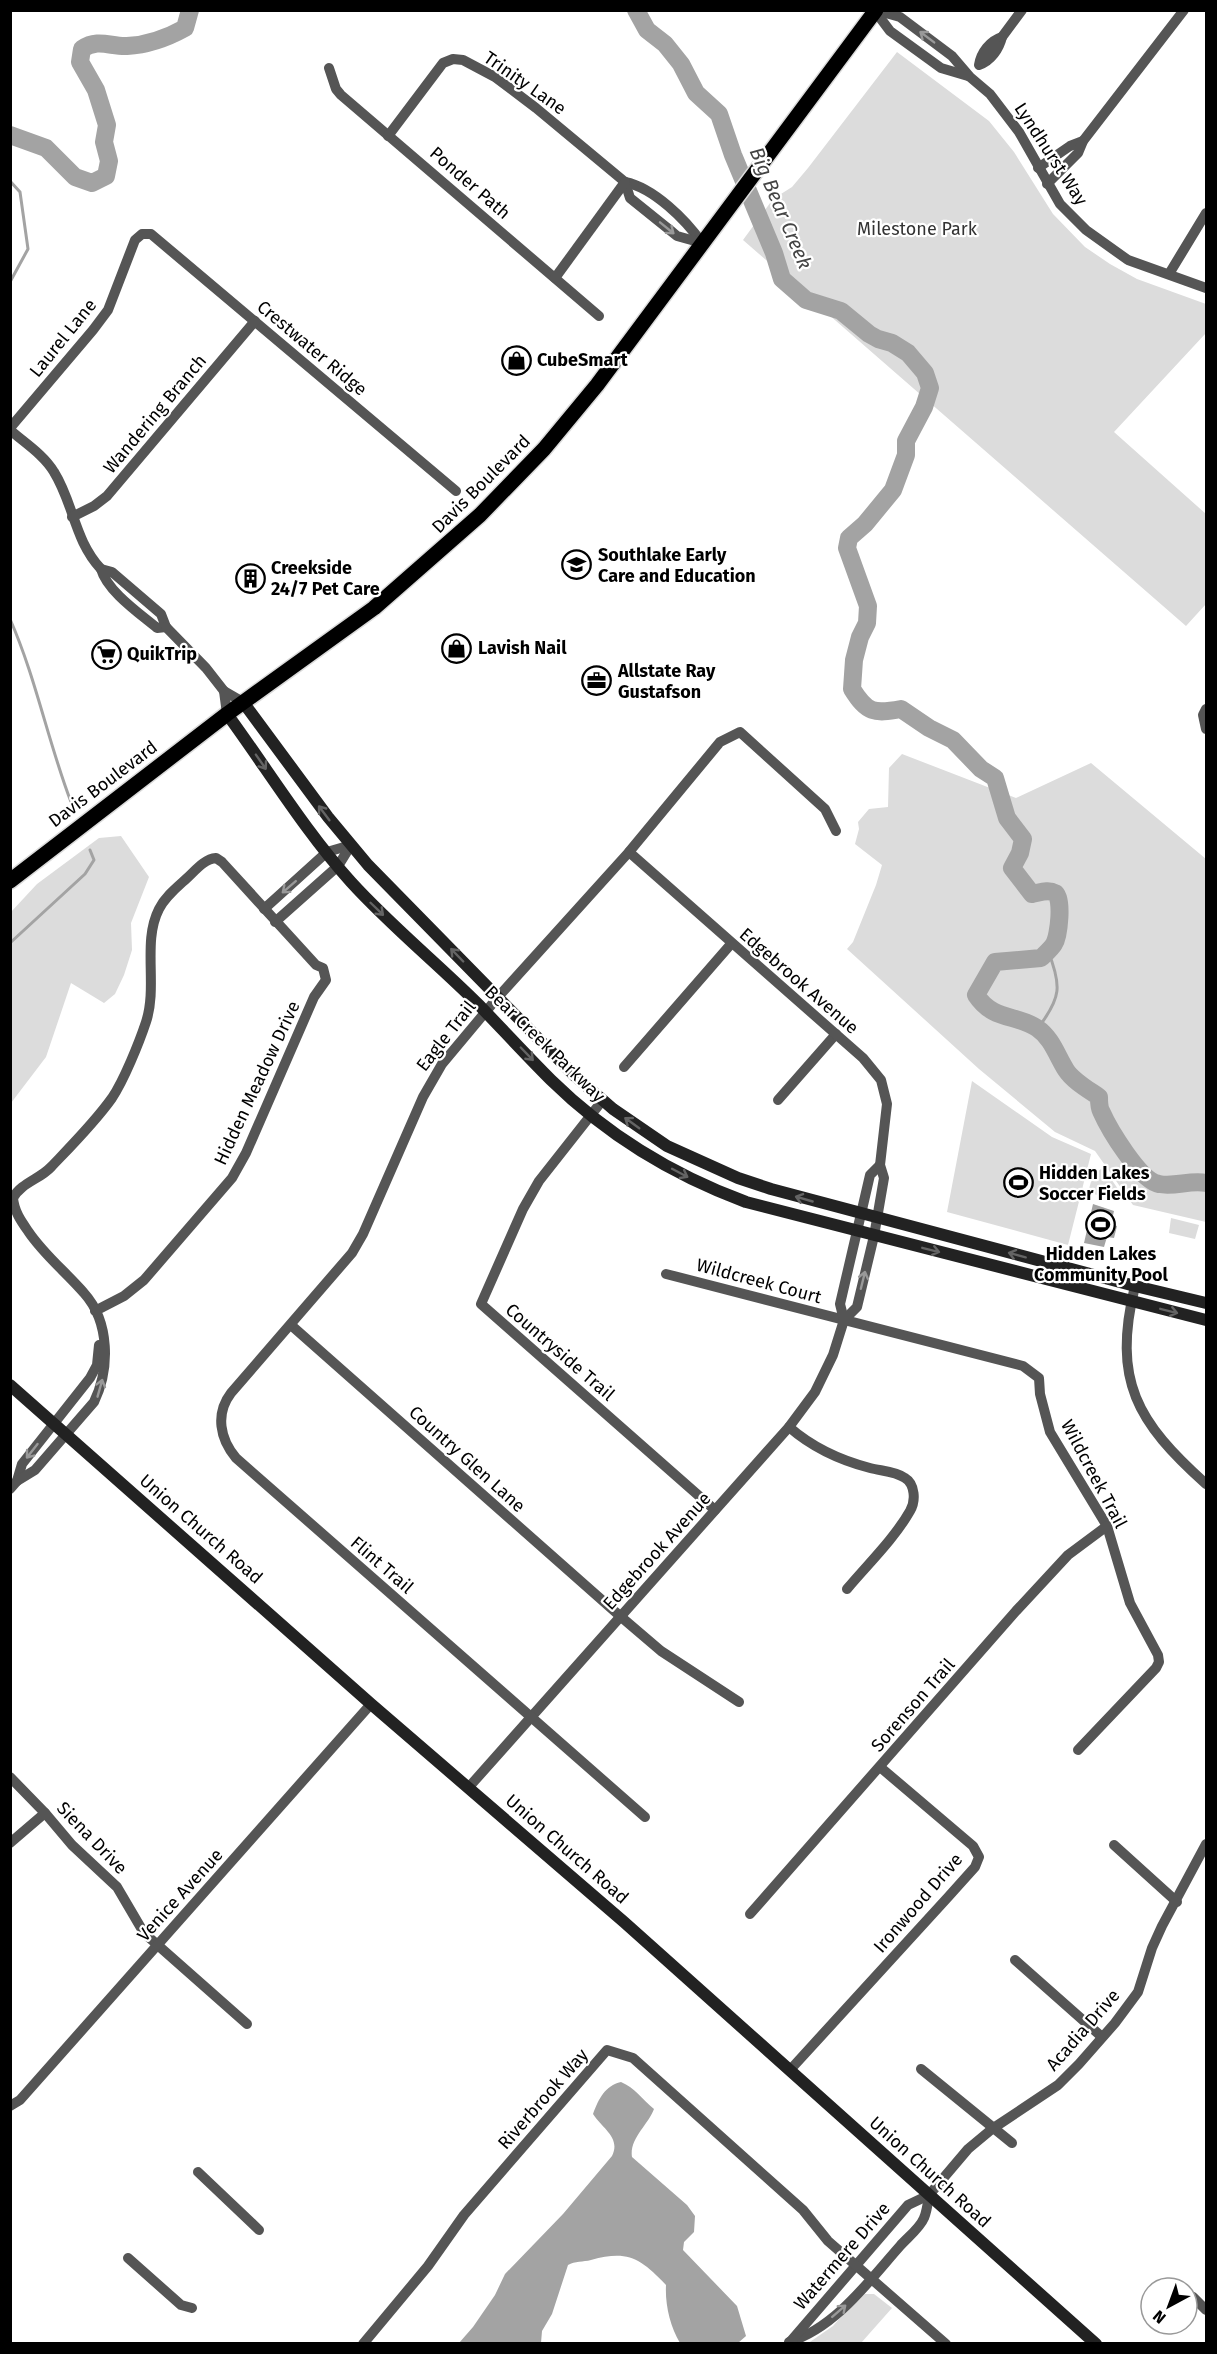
<svg xmlns="http://www.w3.org/2000/svg" width="1217" height="2354" font-family="'Fira Sans',sans-serif">
<style>
.green{fill:#dcdcdc}
.water{fill:#a3a3a3}
.lines{fill:none;stroke-linecap:round;stroke-linejoin:round}
.stream{stroke:#a3a3a3;stroke-width:3}
.river{stroke:#a3a3a3;stroke-width:18}
.primary-casing{stroke:#dbdbdb;stroke-width:18}
.street{stroke:#555;stroke-width:10}
.secondary{stroke:#222;stroke-width:12}
.primary{stroke:#000;stroke-width:15}
.oneway{stroke:#999}
.oneway2{stroke:#646464}
.labels{text-anchor:middle;stroke-width:4.5;stroke-linejoin:round;paint-order:stroke}
.street-label{font-size:18px;fill:#000;stroke:#fff}
.park-label{font-size:18px;fill:#333;stroke:#fff}
.poi-label{font-size:18px;font-weight:bold;fill:#000;stroke:#fff;text-anchor:start}
.water-label{font-size:20px;font-style:italic;fill:#444;stroke:#fff}
</style>
<rect width="100%" height="100%" fill="#fff"/>
<!-- green -->
<g class="green">
<polygon points="897,52 989,121 1014,152 1053,214 1085,247 1110,264 1137,279 1206,304 1206,333 1114,432 1206,514 1206,604 1186,626 743,240 773,199 792,187 808,168"/>
<polygon points="902,754 1016,798 1091,763 1206,859 1206,1222 1133,1205 1095,1151 1055,1132 979,1069 847,949 853,942 876,885 882,865 855,844 859,829 858,822 869,809 888,807 889,768"/>
<polygon points="121,836 149,877 131,923 132,950 124,975 115,994 104,1003 71,983 46,1057 11,1103 11,912 37,884 99,838"/>
<polygon points="972,1081 1052,1137 1091,1154 1068,1245 947,1212"/>
<polygon points="1101,1169 1105,1170 1118,1189 1113,1200 1088,1192 1093,1175"/>
<polygon points="1171,1218 1199,1225 1195,1239 1169,1233"/>
<polygon points="865,2294 874,2294 892,2308 861,2343 807,2344 833,2326 853,2303"/>
</g>
<!-- water -->
<g class="water">
<polygon points="1093,1204 1114,1211 1111,1224 1117,1226 1114,1238 1107,1237 1104,1247 1084,1243"/>
<path d="M621 2082C635 2088 642 2099 654 2109 648 2125 629 2139 632 2157L687 2205 695 2216 694 2232 684 2242 683 2250 737 2306 746 2336 738 2343H680C670 2326 665 2305 666 2285 640 2258 628 2250 591 2260 583 2262 575 2261 568 2265L552 2314 542 2331 541 2343H459L473 2327 495 2295 505 2274 563 2214 612 2156C621 2138 603 2129 593 2114 599 2098 605 2086 621 2082Z"/>
</g>
<g class="lines">
<!-- stream -->
<g class="stream">
<polyline points="10,181 20,192 28,249 10,282"/>
<path d="M10 619C36 678 48 742 71 802"/>
<polyline points="10,943 85,874 94,860 90,850"/>
<path d="M1038 1028C1061 998 1062 986 1048 951"/>
</g>
<!-- river -->
<g class="river">
<path d="M636 10 647 30 665 44 681 64 696 93 719 114 733 155 774 253 782 279 806 300 841 311 869 334 878 339 892 343 908 353 925 373 930 388 924 407 906 441V455L893 490 865 524 849 538 847 548 868 606 867 623 860 637 854 660 852 689C867 713 874 714 901 709L929 728 953 740 981 769 995 778 1007 818 1023 839 1020 853 1012 868 1032 894C1039 893 1048 889 1055 893 1063 898 1059 936 1054 944 1051 949 1045 954 1041 958L995 962 976 995C993 1021 1016 1014 1037 1028 1052 1038 1057 1056 1066 1070 1073 1081 1089 1090 1099 1097 1099 1102 1099 1107 1101 1111 1109 1129 1140 1181 1159 1184 1175 1187 1190 1180 1206 1183"/>
<path d="M10 135 46 148 75 177 92 183 106 176 109 161 104 142 107 125 96 90 80 62 82 49C98 38 111 47 127 46 148 45 167 38 185 28L190 10"/>
</g>
<defs>
<polyline id="primary" points="10,881 227,714 374,608 480,515 544,449 597,385 876,10"/>
</defs>
<!-- primary casing -->
<use href="#primary" class="primary-casing"/>
<!-- street -->
<g class="street">
<polyline points="875,10 900,17 952,56 970,77 990,94 1019,132 1060,204 1086,230 1128,260 1206,288"/>
<polyline points="875,11 890,31 941,68 968,76"/>
<path d="M1002 37C999 49 991 61 979 65 981 52 990 41 1002 37Z"/>
<polyline points="1002,37 1022,10"/>
<polyline points="329,68 336,89 341,95 599,316"/>
<path d="M388 136 443 63 453 59 463 60 495 77 536 108 625 182C654 188 686 220 702 243"/>
<polyline points="1038,168 1070,146 1083,141"/>
<polyline points="625,182 630,198 671,231 677,236 702,243"/>
<polyline points="1047,184 1078,153 1083,141 1184,10"/>
<polyline points="1169,274 1206,213"/>
<polyline points="555,278 625,182"/>
<polyline points="10,428 93,330 108,310 135,240 142,234 151,234 456,491"/>
<path d="M10 430C25 443 44 455 54 472 74 504 74 540 101 569"/>
<polyline points="72,517 94,506 107,496 255,321"/>
<path d="M101 569 112 572 161 614 166 627 157 628C139 613 107 591 101 569Z"/>
<polyline points="166,627 206,668 224,691"/>
<polyline points="1206,709 1203,715 1206,729"/>
<polyline points="227,714 224,691 243,702"/>
<polyline points="264,909 327,852 351,845"/>
<polyline points="275,922 338,866 351,845"/>
<polyline points="624,1067 731,944"/>
<polyline points="778,1100 836,1034"/>
<polyline points="602,1101 539,1181 523,1209 481,1304 715,1510"/>
<polyline points="666,1274 1023,1366 1039,1378 1040,1394 1050,1432 1107,1526 1130,1603 1158,1655 1159,1662 1156,1668 1078,1750"/>
<path d="M1135 1286C1112 1381 1137 1422 1206 1484"/>
<polyline points="844,1320 840,1304 861,1214 870,1175 880,1165"/>
<polyline points="292,1326 620,1616 661,1651 739,1702"/>
<path d="M789 1427C813 1448 839 1460 870 1468 881 1471 895 1471 905 1478 915 1484 916 1501 910 1511 894 1539 868 1564 847 1589"/>
<polyline points="17,1481 22,1464 90,1378 97,1365 99,1345"/>
<path d="M10 1489 17 1481 35 1470 94 1402C110 1369 110 1322 84 1293 66 1272 44 1255 28 1231 21 1221 14 1211 13 1198 21 1183 40 1179 51 1167 72 1145 95 1122 112 1098 124 1080 139 1043 146 1022 158 986 142 942 159 909 165 897 176 888 186 879 195 871 204 859 216 858L222 862 316 965 323 968 326 980 314 997 246 1153 232 1178 144 1280 124 1296 95 1311"/>
<polyline points="10,1777 45,1813 72,1845 117,1887 144,1933 247,2024"/>
<polyline points="469,1787 789,1427 815,1392 833,1355 844,1320 857,1307 874,1236 884,1178 880,1165 887,1104 881,1080 863,1058 629,852"/>
<path d="M645 1817 236 1458C220 1439 215 1414 231 1393L352 1253 363 1234 423 1097 442 1064 498 997 629 852 720 742 740 732 825 809 836 831"/>
<polyline points="10,1843 45,1813"/>
<polyline points="1114,1845 1177,1902"/>
<polyline points="750,1914 1016,1611 1068,1555 1107,1526"/>
<polyline points="1015,1960 1102,2037"/>
<polyline points="921,2069 1012,2143"/>
<polyline points="790,2070 949,1896 975,1867 979,1857 973,1846 880,1767"/>
<polyline points="10,2106 20,2100 371,1704"/>
<polyline points="198,2172 259,2230"/>
<polyline points="128,2258 181,2305 192,2308"/>
<polyline points="1193,2297 1206,2310"/>
<path d="M789 2342C835 2328 869 2281 900 2246 907 2238 920 2228 924 2218 927 2211 928 2202 929 2195"/>
<polyline points="790,2342 908,2205 929,2195 968,2149 992,2129 1058,2085 1079,2064 1115,2023 1138,1992 1152,1948 1162,1926 1206,1844"/>
<polyline points="363,2344 428,2266 464,2215 607,2050 633,2058 803,2210 828,2241 946,2344"/>
</g>
<!-- secondary -->
<g class="secondary">
<polyline points="243,702 328,817 368,865 575,1076 613,1109 667,1146 738,1178 771,1189 1135,1286 1206,1303"/>
<path d="M227 714C268 770 305 831 351 882 391 926 437 963 479 1005 503 1030 527 1056 551 1080 607 1135 673 1175 746 1202L1206 1320"/>
<polyline points="10,1385 371,1704 624,1922 1096,2344"/>
</g>
<!-- primary -->
<use href="#primary" class="primary"/>
</g>
<!-- one-way arrows -->
<defs><path id="oneway-shaft" d="M-6 0H5M1.5-3L5.5 0L1.5 3" fill="none" stroke-width="1.6" stroke-linecap="round" stroke-linejoin="round" transform="scale(1.5)"/></defs>
<g class="oneway">
<use href="#oneway-shaft" transform="translate(927 37) rotate(-143)"/>
<use href="#oneway-shaft" transform="translate(667 228) rotate(39)"/>
<use href="#oneway-shaft" transform="translate(289 887) rotate(139)"/>
<use href="#oneway-shaft" transform="translate(863 1280) rotate(-76)"/>
<use href="#oneway-shaft" transform="translate(100 1388) rotate(-74)"/>
<use href="#oneway-shaft" transform="translate(32 1451) rotate(128)"/>
<use href="#oneway-shaft" transform="translate(839 2311) rotate(-41)"/>
</g>
<g class="oneway2">
<use href="#oneway-shaft" transform="translate(261 762) rotate(55)"/>
<use href="#oneway-shaft" transform="translate(324 813) rotate(-127)"/>
<use href="#oneway-shaft" transform="translate(377 909) rotate(44)"/>
<use href="#oneway-shaft" transform="translate(457 955) rotate(-134)"/>
<use href="#oneway-shaft" transform="translate(527 1054) rotate(46)"/>
<use href="#oneway-shaft" transform="translate(632 1123) rotate(-144)"/>
<use href="#oneway-shaft" transform="translate(680 1173) rotate(28)"/>
<use href="#oneway-shaft" transform="translate(804 1199) rotate(-164)"/>
<use href="#oneway-shaft" transform="translate(931 1250) rotate(14)"/>
<use href="#oneway-shaft" transform="translate(1017 1255) rotate(-165)"/>
<use href="#oneway-shaft" transform="translate(1169 1311) rotate(14)"/>
</g>
<!-- icons -->
<defs>
<symbol id="shop-ring" viewBox="-11 -11 22 22"><circle r="9.5" fill="#fff" stroke="#000" stroke-width="1.5"/><path d="M-5-2.5h2.3a2.7 3.5 0 0 1 5.4 0H5L5.5 6h-11ZM-1.5-2.5h3a1.5 2.3 0 0 0-3 0Z" fill="#000"/></symbol>
<symbol id="school-ring" viewBox="-11 -11 22 22"><circle r="9.5" fill="#fff" stroke="#000" stroke-width="1.5"/><path d="M0-5L7-2L0 1L-7-2ZM-4 1L0 2.5L4 1V4Q0 6-4 4Z" fill="#000"/></symbol>
<symbol id="building-ring" viewBox="-11 -11 22 22"><circle r="9.5" fill="#fff" stroke="#000" stroke-width="1.5"/><path d="M-4-6H4V6H1V3H-1V6H-4ZM-2.5-4.3h1.7v1.8h-1.7ZM.8-4.3h1.7v1.8H.8ZM-2.5-1h1.7V.8h-1.7ZM.8-1h1.7V.8H.8Z" fill="#000"/></symbol>
<symbol id="supermarket-ring" viewBox="-11 -11 22 22"><circle r="9.5" fill="#fff" stroke="#000" stroke-width="1.5"/><path d="M-6-5.5h2.5l.6 2H6L4.5 2H-2.5L-4.4-4H-6ZM-1.5 3.2a1.3 1.3 0 1 0 .1 0ZM3 3.2a1.3 1.3 0 1 0 .1 0Z" fill="#000"/></symbol>
<symbol id="office-ring" viewBox="-11 -11 22 22"><circle r="9.5" fill="#fff" stroke="#000" stroke-width="1.5"/><path d="M-6-3h4V-5.5h4V-3h4V5H-6ZM-1-4.5V-3h2v-1.5ZM-6 0V1H6V0Z" fill="#000"/></symbol>
<symbol id="stadium-ring" viewBox="-11 -11 22 22"><circle r="9.5" fill="#fff" stroke="#000" stroke-width="1.5"/><path d="M0-5a6.5 5 0 1 0 0 10a6.5 5 0 1 0 0-10ZM-3.5-1.8h7v3.6h-7Z" fill="#000"/></symbol>
</defs>
<g fill-rule="evenodd">
<use href="#shop-ring" x="500" y="344" width="33" height="33"/>
<use href="#school-ring" x="560" y="548" width="33" height="33"/>
<use href="#building-ring" x="234" y="562" width="33" height="33"/>
<use href="#shop-ring" x="440" y="632" width="33" height="33"/>
<use href="#supermarket-ring" x="90" y="638" width="33" height="33"/>
<use href="#office-ring" x="580" y="664" width="33" height="33"/>
<use href="#stadium-ring" x="1002" y="1166" width="33" height="33"/>
<use href="#stadium-ring" x="1084" y="1208" width="33" height="33"/>
</g>
<g class="labels">
<!-- street labels -->
<g class="street-label">
<text transform="translate(525 83) rotate(35)" y="6">Trinity Lane</text>
<text transform="translate(1051 154) rotate(57)" y="6">Lyndhurst Way</text>
<text transform="translate(470 183) rotate(41)" y="6">Ponder Path</text>
<text transform="translate(63 338) rotate(-51)" y="6">Laurel Lane</text>
<text transform="translate(312 348) rotate(40)" y="6">Crestwater Ridge</text>
<text transform="translate(155 414) rotate(-50)" y="6">Wandering Branch</text>
<text transform="translate(481 484) rotate(-45)" y="6">Davis Boulevard</text>
<text transform="translate(103 784) rotate(-37)" y="6">Davis Boulevard</text>
<text transform="translate(799 981) rotate(41)" y="6">Edgebrook Avenue</text>
<text transform="translate(446 1036) rotate(-52)" y="6">Eagle Trail</text>
<text transform="translate(545 1044) rotate(44)" y="6">Bear Creek Parkway</text>
<text transform="translate(257 1083) rotate(-65)" y="6">Hidden Meadow Drive</text>
<text transform="translate(759 1281) rotate(15)" y="6">Wildcreek Court</text>
<text transform="translate(560 1352) rotate(41)" y="6">Countryside Trail</text>
<text transform="translate(467 1459) rotate(42)" y="6">Country Glen Lane</text>
<text transform="translate(1094 1474) rotate(62)" y="6">Wildcreek Trail</text>
<text transform="translate(201 1529) rotate(41)" y="6">Union Church Road</text>
<text transform="translate(657 1551) rotate(-48)" y="6">Edgebrook Avenue</text>
<text transform="translate(382 1565) rotate(41)" y="6">Flint Trail</text>
<text transform="translate(913 1705) rotate(-49)" y="6">Sorenson Trail</text>
<text transform="translate(92 1838) rotate(46)" y="6">Siena Drive</text>
<text transform="translate(567 1849) rotate(41)" y="6">Union Church Road</text>
<text transform="translate(180 1895) rotate(-48)" y="6">Venice Avenue</text>
<text transform="translate(918 1903) rotate(-49)" y="6">Ironwood Drive</text>
<text transform="translate(1083 2030) rotate(-49)" y="6">Acadia Drive</text>
<text transform="translate(543 2099) rotate(-49)" y="6">Riverbrook Way</text>
<text transform="translate(930 2172) rotate(42)" y="6">Union Church Road</text>
<text transform="translate(842 2256) rotate(-49)" y="6">Watermere Drive</text>
</g>
<!-- park labels -->
<g class="park-label">
<text x="917" y="235">Milestone Park</text>
</g>
<!-- poi labels -->
<g class="poi-label">
<text x="537" y="366">CubeSmart</text>
<text x="598" y="561">Southlake Early<tspan x="598" dy="21">Care and Education</tspan></text>
<text x="271" y="574">Creekside<tspan x="271" dy="21">24/7 Pet Care</tspan></text>
<text x="478" y="654">Lavish Nail</text>
<text x="127" y="660">QuikTrip</text>
<text x="618" y="677">Allstate Ray<tspan x="618" dy="21">Gustafson</tspan></text>
<text x="1039" y="1179">Hidden Lakes<tspan x="1039" dy="21">Soccer Fields</tspan></text>
<text x="1101" y="1260" text-anchor="middle">Hidden Lakes<tspan x="1101" dy="21">Community Pool</tspan></text>
</g>
<!-- water labels -->
<g class="water-label">
<text transform="translate(781 208) rotate(67)" y="7">Big Bear Creek</text>
</g>
</g>
<!-- border -->
<rect width="1217" height="2354" fill="none" stroke="#000000" stroke-width="24"/>
<!-- north arrow -->
<g transform="translate(1169 2306) rotate(221)"><circle r="28" fill="#ffffff" stroke="#999999" stroke-width="1.5"/>
<path d="M0-4.5L10 22L0 15L-10 22Z" fill="#000000"/>
<text y="-9" font-size="16" font-weight="bold" text-anchor="middle" fill="#000000">N</text>
</g>
</svg>
